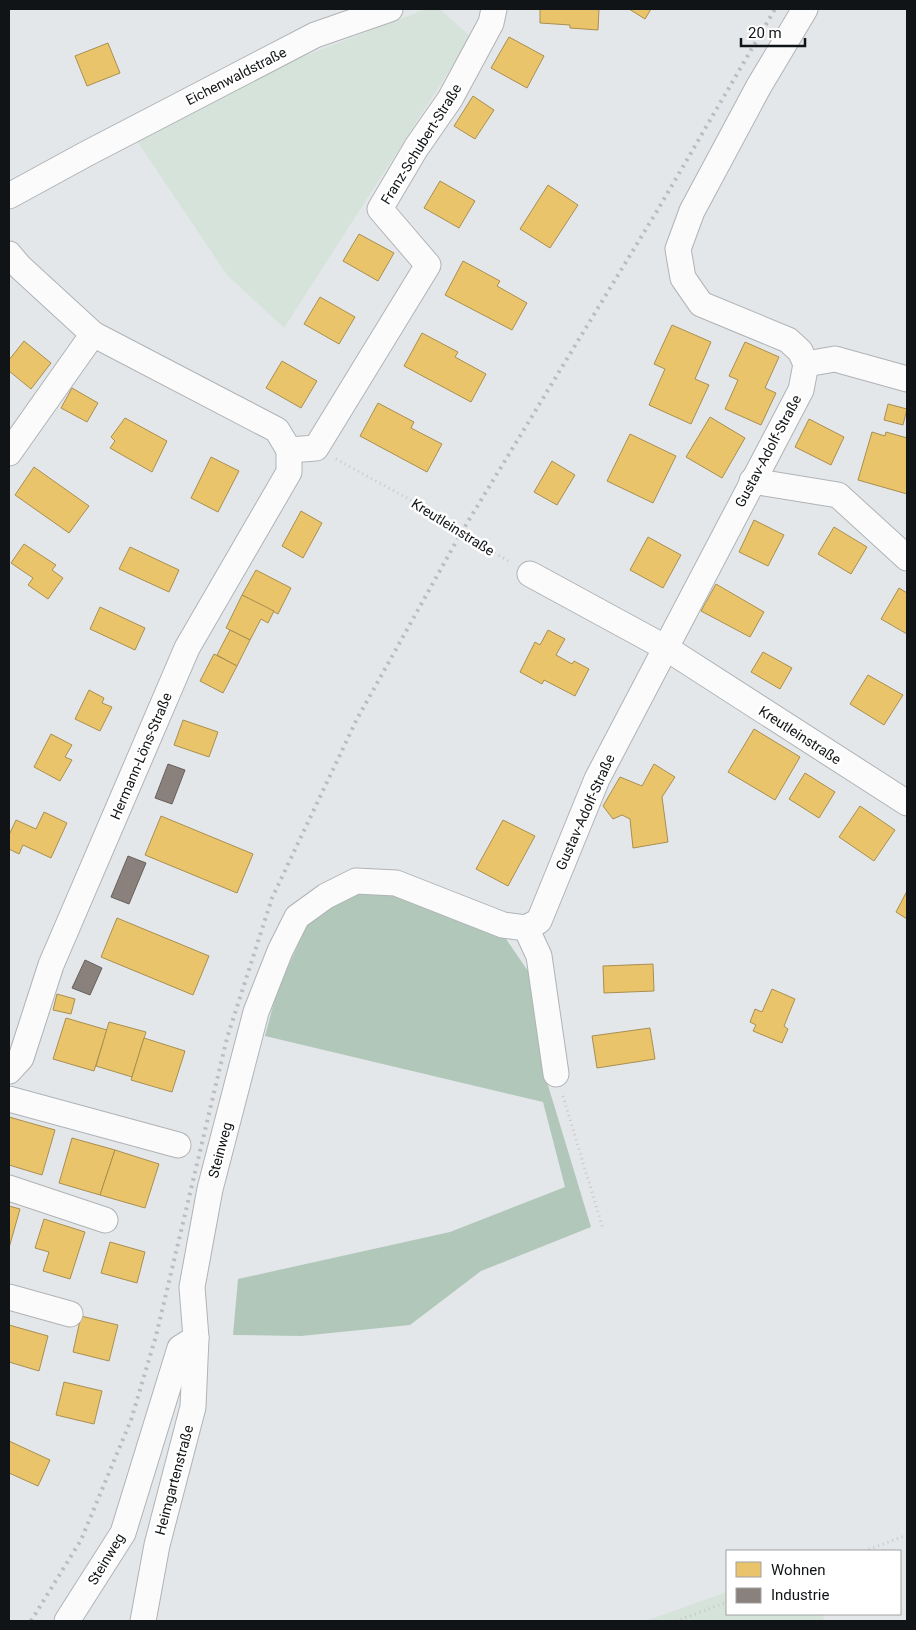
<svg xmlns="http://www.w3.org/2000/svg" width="916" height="1630" font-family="Roboto,sans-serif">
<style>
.green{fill:#d5e3db}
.forest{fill:#b1c7ba}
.homes{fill:#e9c46a;stroke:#a88f51}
.industry{fill:#8a817c;stroke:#66605d}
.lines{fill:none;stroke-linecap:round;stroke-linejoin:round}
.minor-casing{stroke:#b0b3b5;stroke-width:27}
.path{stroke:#c6c8c9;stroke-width:3;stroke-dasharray:1 4;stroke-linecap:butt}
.minor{stroke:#fbfbfc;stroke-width:25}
.rail{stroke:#bcbcbe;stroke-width:4;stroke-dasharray:2.5 5;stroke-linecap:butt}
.labels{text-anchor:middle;stroke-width:5;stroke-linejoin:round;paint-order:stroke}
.street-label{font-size:14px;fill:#111416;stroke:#fff}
</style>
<rect width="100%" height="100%" fill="#e4e7ea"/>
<!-- green -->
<g class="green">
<polygon points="426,9 440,9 471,37 284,328 227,275 137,141 245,79"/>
<polygon points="727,1592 727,1614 822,1614 825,1621 645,1621"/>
</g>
<!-- forest -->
<polygon class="forest" points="356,891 393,893 504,936 530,974 544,1072 591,1227 481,1271 410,1325 301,1336 233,1335 238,1279 450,1232 565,1187 543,1102 265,1036 277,991 307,925"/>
<!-- homes -->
<g class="homes">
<polygon points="540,9 599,9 598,30 570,28 570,25 540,23"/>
<polygon points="629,9 651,9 645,19"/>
<polygon points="509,37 544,56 527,88 491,68"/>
<polygon points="108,43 120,73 87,86 75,56"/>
<polygon points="473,96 494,110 475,139 454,126"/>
<polygon points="440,181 475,201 459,228 424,208"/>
<polygon points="548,185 578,205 550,248 520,229"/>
<polygon points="359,234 394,253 378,281 343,261"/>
<polygon points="463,261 500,281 497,286 527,303 512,330 445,295"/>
<polygon points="320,297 355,317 339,344 304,324"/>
<polygon points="672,325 711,342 695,379 709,385 691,424 649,405 665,369 654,364"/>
<polygon points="422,333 458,352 455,357 486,374 471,402 404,366"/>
<polygon points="24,341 51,363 31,389 9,371 9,360"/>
<polygon points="745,342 779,357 765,388 776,393 761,425 725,409 738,380 729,376"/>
<polygon points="282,361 317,381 301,408 266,388"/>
<polygon points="72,388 98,403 87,422 61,408"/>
<polygon points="378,403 414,422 411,428 442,444 427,472 360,436"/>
<polygon points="888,404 907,409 903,425 884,420"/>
<polygon points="710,417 745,438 722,478 686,457"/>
<polygon points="125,418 167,441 152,472 110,448 115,441 111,437"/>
<polygon points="809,419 844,437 831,465 795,447"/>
<polygon points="872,432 885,436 886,432 907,438 907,494 858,480"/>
<polygon points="630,434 676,456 653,503 607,481"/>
<polygon points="211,457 239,471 218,512 191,498"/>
<polygon points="552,461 575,475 557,505 534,492"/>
<polygon points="34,467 89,506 69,533 15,495"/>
<polygon points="301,511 322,523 303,558 282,546"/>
<polygon points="754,520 784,535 768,566 739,552"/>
<polygon points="834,527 867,547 851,574 818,554"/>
<polygon points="648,537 681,555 663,588 630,570"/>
<polygon points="24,544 56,565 52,570 63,578 48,599 28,585 33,578 11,563"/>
<polygon points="130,547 179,570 169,592 119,569"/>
<polygon points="256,570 291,588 278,614 242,595"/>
<polygon points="716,584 764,612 750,637 701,611"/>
<polygon points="899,588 907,593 907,634 881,619"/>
<polygon points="242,595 274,611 268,623 261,619 250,640 226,628"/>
<polygon points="100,607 145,628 135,650 90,629"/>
<polygon points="230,630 250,640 237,666 217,655"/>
<polygon points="548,630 565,639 556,655 572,664 574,661 589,669 575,696 544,680 542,684 520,672 535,642 540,645"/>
<polygon points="763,652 792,668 780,689 751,672"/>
<polygon points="214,654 237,666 223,693 200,681"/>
<polygon points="868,675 903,695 884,725 850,704"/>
<polygon points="89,690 104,698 102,703 112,707 100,731 75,719"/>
<polygon points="183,720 218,732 209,757 174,745"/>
<polygon points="754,729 800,757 775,800 728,772"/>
<polygon points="51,734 72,745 65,757 72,760 60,781 34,767"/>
<polygon points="654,764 675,777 662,797 668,842 633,848 630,819 622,815 613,819 603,806 620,777 642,786"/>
<polygon points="805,773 835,792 819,818 789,799"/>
<polygon points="860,806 895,830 874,861 839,837"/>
<polygon points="44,812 67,823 51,858 23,845 19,854 9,849 9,835 16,820 36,829"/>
<polygon points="161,816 253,854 237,893 145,855"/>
<polygon points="503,820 535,836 508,886 476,869"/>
<polygon points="907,891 907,919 896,912"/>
<polygon points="117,918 209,956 193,995 101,957"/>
<polygon points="653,964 654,991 604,993 603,966"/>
<polygon points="772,989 795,999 784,1026 788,1029 782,1043 753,1031 756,1025 750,1022 755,1009 762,1012"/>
<polygon points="57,994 75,999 71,1014 53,1010"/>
<polygon points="66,1018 107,1030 94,1071 53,1059"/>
<polygon points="109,1022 146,1032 132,1077 96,1066"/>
<polygon points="650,1028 655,1059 597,1068 592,1036"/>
<polygon points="144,1038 185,1051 172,1092 131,1080"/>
<polygon points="9,1117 55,1130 42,1175 9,1165"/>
<polygon points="72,1138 115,1150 100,1195 59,1183"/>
<polygon points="115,1150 159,1164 145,1208 100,1195"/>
<polygon points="9,1206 20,1209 9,1248"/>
<polygon points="44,1219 85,1232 70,1279 43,1271 49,1252 35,1248"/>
<polygon points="110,1242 145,1252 137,1283 101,1273"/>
<polygon points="81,1316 118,1325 109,1361 73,1352"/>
<polygon points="9,1325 48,1336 39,1371 9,1362"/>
<polygon points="64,1382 102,1391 94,1424 56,1415"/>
<polygon points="9,1441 50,1460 38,1486 9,1473"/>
</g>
<!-- industry -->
<g class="industry">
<polygon points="168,764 185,770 172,804 155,798"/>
<polygon points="128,856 146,863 129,904 111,897"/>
<polygon points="85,960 102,968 90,995 72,988"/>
</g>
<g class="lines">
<defs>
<g id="minor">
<polyline points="9,196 86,154 315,35 390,9"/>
<polyline points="9,254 20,267 93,334 277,430 289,450 316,448 428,265 380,209 416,148 450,99 491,23 494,9"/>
<polyline points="806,364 835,359 907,379"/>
<polyline points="9,453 93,334"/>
<polyline points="752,481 838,495 907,558"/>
<polyline points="530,574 666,648 907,803"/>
<polyline points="526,928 539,956 556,1074"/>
<polyline points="9,1071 21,1058 51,965 187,648 289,472 289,450"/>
<polyline points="9,1099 178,1145"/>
<polyline points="9,1188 105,1220"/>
<polyline points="9,1297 70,1314"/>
<polyline points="67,1621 123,1533 180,1348 196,1338 192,1287 210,1189 256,1012 280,951 297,917 326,896 356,881 396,883 503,925 526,928 539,921 597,779 801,390 806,364 800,351 788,340 701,304 683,278 678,249 692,211 759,86 805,9"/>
<polyline points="143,1621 157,1545 193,1407 196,1338"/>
</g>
</defs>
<!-- minor casing -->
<use href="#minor" class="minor-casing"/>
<!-- path -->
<g class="path">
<polyline points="336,459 454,524 461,533 510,562"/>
<polyline points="563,1096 603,1229"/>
<polyline points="864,1551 907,1535"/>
<polyline points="676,1621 727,1602"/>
</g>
<!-- minor -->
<use href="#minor" class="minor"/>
<!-- rail -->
<polyline class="rail" points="31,1621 81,1540 131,1420 156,1336 227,1038 272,898 357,719 461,533 657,211 775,9"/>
</g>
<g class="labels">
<!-- street labels -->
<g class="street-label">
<text transform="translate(236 76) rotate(-27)" y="5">Eichenwaldstraße</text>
<text transform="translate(421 144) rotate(-58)" y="5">Franz-Schubert-Straße</text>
<text transform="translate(768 451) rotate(-62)" y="5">Gustav-Adolf-Straße</text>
<text transform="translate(453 527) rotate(32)" y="5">Kreutleinstraße</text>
<text transform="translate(800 735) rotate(33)" y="5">Kreutleinstraße</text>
<text transform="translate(141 756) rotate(-67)" y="5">Hermann-Löns-Straße</text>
<text transform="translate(585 812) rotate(-66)" y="5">Gustav-Adolf-Straße</text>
<text transform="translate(220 1150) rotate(-75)" y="5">Steinweg</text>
<text transform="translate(174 1480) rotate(-75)" y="5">Heimgartenstraße</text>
<text transform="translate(106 1559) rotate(-59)" y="5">Steinweg</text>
</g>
</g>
<!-- border -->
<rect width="916" height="1630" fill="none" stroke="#111416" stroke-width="20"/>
<!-- legend -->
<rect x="726" y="1550" width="175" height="65" fill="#ffffff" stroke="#a0a1a2"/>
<rect x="736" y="1562" width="25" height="15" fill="#e9c46a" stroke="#a0a1a2"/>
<text x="771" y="1575" font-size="15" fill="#111416">Wohnen</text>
<rect x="736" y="1588" width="25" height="15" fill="#8a817c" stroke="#a0a1a2"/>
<text x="771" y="1600" font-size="15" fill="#111416">Industrie</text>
<!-- scale -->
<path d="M741 38v8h64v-8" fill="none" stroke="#111416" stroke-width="2.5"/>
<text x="748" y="38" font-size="15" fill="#111416" stroke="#ffffff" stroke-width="4" paint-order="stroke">20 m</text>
</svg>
